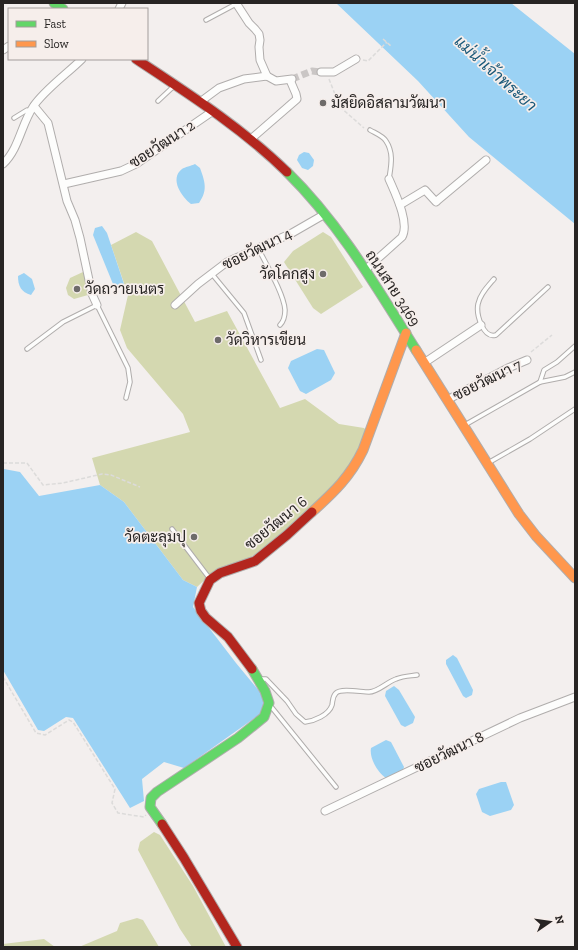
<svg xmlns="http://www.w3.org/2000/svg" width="578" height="950" font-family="'Zilla Slab',Sarabun,serif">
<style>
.green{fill:#d4d8b0}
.water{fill:#9bd2f4}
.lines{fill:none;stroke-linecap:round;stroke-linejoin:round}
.street-tunnel{stroke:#cac6c5;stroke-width:7;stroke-dasharray:7 3.5;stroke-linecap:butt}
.lane-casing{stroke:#b0adac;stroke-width:5.5}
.street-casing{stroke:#b0adac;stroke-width:9}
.fast-casing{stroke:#b0adac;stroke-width:11}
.slow-casing{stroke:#b0adac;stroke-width:11}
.jam-casing{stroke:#b0adac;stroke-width:11}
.path{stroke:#dcdbda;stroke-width:1.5;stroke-dasharray:4 2;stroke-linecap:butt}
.lane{stroke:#fdfdfc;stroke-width:3.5}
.street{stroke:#fdfdfc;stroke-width:7}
.fast{stroke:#63d668;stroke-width:9}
.slow{stroke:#ff974d;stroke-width:9}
.jam{stroke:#b3261e;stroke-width:9}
.poi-dot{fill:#6e6b6a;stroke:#f6eeeb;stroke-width:1.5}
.labels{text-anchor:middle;stroke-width:3.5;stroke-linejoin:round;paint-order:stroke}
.poi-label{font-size:15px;fill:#272423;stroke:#f6eeeb;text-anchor:start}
.street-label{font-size:15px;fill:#272423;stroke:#f6eeeb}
.water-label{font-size:16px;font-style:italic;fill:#1c5a7a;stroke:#f6eeeb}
</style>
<rect width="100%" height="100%" fill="#f3efee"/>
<!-- green -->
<g class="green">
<polygon points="136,232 152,241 195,322 227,311 280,408 305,399 339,424 364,428 368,432 356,459 334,489 283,536 246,560 211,574 197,587 183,580 124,502 100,485 92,458 190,432 183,414 127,348 120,330 128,295 111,245"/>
<polygon points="323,232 331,237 363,287 321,314 313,308 284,262 293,251"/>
<polygon points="83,272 86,275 89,292 88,295 74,299 68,295 66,288 70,278"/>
<polygon points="154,832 160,835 193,886 226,947 192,947 180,929 138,850 140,842"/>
<polygon points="137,918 143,920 159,947 79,947 117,931 120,923"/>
<polygon points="44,939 55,947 3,947 3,944"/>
</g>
<!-- water -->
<g class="water">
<polygon points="336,3 511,3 575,54 575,224 469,137 418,81"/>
<polygon points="304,152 309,153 314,160 313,166 308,170 302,168 297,160 299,155"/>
<path d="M195 164 200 168C205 182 208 190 199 203L191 204C182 197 169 179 182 169 185 167 191 166 195 164Z"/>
<polygon points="102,226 107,233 124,284 122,288 118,289 113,284 93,235 95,228"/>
<path d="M24 273 32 279 35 289 31 295C21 292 18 286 18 276Z"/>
<polygon points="317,349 324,350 335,373 331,380 306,394 300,391 288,368 291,361"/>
<polygon points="4,469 20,472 39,496 100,485 124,502 183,580 197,587 193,607 236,663 264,697 263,712 184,768 164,762 142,779 144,801 130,808 73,718 66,717 44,731 38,730 3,670 3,470"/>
<polygon points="453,655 457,658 473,690 472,695 466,698 463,696 446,664 446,660"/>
<polygon points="394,686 399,690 415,717 413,723 405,727 401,725 385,696 386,691"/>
<path d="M386 740 391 742 404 767 403 770 386 778C378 773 369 758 371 748Z"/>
<polygon points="501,782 506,782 514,805 511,810 490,816 482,812 476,794 479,789"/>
</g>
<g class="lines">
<!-- street-tunnel -->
<polyline class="street-tunnel" points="292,79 312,71 321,72"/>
<defs>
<g id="lane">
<polyline points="206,20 236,4"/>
<polyline points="158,101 174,86"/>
<polyline points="14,118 27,110 30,112"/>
<path d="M370 130C375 133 383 136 386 141 394 153 391 166 389 179"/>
<path d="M258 248C266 264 284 294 285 310 285 316 284 321 280 325"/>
<polyline points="212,274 244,313 261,360"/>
<path d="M494 279C488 286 480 294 478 304 476 314 483 339 496 335L548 287"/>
<polyline points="27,349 63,322 97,305 128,368 130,382 126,398"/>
<polyline points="540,382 544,370 557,362 575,346"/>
<polyline points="463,426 540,382 565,377 575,372"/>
<polyline points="488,463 530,439 575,409"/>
<polyline points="172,529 210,579"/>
<path d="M260 679H266L287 701 296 714 305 722C314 721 329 715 332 705 333 701 332 697 336 693 341 688 361 692 369 692 378 692 387 682 396 679 403 676 410 676 417 675"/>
<polyline points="269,704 336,787"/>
</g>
<g id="street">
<polyline points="236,3 249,23 255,29 259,34 260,40 259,47 260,60 267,76"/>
<polyline points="119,9 122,3"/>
<polyline points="3,50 9,46"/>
<polyline points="321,72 334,72 356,59"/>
<polyline points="200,102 219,88 244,79 267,76 276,81 292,79"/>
<polyline points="34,106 48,123 67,201 75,220 80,238 92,294 97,305"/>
<polyline points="251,139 297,99 296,94 290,80"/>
<path d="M3 164C19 149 21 125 33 107 43 91 68 73 82 59"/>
<polyline points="64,184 121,171 136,164 213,111"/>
<polyline points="400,205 425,190 436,202 438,200 486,160"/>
<path d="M365 270 402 237C410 223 395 193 389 179"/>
<polyline points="175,305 198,284 227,262 292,233 325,214"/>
<polyline points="424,363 481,325"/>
<polyline points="447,400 508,368 527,360"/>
<polyline points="325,811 520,718 575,697"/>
</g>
<g id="fast">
<polyline points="54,3 63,9"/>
<path d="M287 172C340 224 377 288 416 350"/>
<polyline points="162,824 150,807 151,798 157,792 238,738 264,717 269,703 265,691 252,669"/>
</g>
<g id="slow">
<polyline points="416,350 519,514 536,536 575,578"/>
<path d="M312 512C334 492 350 477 363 450L406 333"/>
</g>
<g id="jam">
<path d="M136 59C189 94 242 128 287 172"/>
<polyline points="252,669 228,637 206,618 201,611 199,603 210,580 220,573 255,561 287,535 312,512"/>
<polyline points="162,824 184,858 237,947"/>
</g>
</defs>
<!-- lane casing -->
<use href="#lane" class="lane-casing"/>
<!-- street casing -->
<use href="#street" class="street-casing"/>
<!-- fast casing -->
<use href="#fast" class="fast-casing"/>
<!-- slow casing -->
<use href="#slow" class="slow-casing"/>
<!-- jam casing -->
<use href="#jam" class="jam-casing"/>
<!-- path -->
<g class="path">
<polyline points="383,39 391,46"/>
<polyline points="363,60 368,61 387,42"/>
<polyline points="329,79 340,107 364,128"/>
<polyline points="531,352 552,335"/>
<polyline points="3,463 27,463 43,485 63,483 102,474 111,475 140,487"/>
<polyline points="3,677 36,733 45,735 69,720 73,722 115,789 112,803 118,813 144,817 146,815"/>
</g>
<!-- lane -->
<use href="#lane" class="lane"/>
<!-- street -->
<use href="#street" class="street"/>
<!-- fast -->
<use href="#fast" class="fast"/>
<!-- slow -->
<use href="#slow" class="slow"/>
<!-- jam -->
<use href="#jam" class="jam"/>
</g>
<!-- markers -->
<g class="poi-dot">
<circle cx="323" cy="103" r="4"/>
<circle cx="323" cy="274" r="4"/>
<circle cx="77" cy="289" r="4"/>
<circle cx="218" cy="340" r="4"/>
<circle cx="194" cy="537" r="4"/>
</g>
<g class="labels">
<!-- poi labels -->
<g class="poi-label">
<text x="331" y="108">มัสยิดอิสลามวัฒนา</text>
<text x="315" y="279" text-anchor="end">วัดโคกสูง</text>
<text x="85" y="294">วัดถวายเนตร</text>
<text x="226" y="345">วัดวิหารเขียน</text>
<text x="186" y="542" text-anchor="end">วัดตะลุมปุ</text>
</g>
<!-- street labels -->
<g class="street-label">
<text transform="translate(162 144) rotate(-33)" y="5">ซอยวัฒนา 2</text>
<text transform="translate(257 249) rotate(-26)" y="5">ซอยวัฒนา 4</text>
<text transform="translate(393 288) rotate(57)" y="5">ถนนสาย 3469</text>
<text transform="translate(487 380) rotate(-26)" y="5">ซอยวัฒนา 7</text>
<text transform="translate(276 523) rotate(-39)" y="5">ซอยวัฒนา 6</text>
<text transform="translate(449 752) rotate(-26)" y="5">ซอยวัฒนา 8</text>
</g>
<!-- water labels -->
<g class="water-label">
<text transform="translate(496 73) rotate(42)" y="6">แม่น้ำเจ้าพระยา</text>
</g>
</g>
<!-- border -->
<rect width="578" height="950" fill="none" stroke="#272423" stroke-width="8"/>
<!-- legend -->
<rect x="8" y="8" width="140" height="52" fill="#f6eeeb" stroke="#a39d9b"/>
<rect x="16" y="21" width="20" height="6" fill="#63d668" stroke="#a39d9b"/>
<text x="44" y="28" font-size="12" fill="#272423">Fast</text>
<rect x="16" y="41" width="20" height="6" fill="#ff974d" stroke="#a39d9b"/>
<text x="44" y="48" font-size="12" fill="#272423">Slow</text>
<!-- north arrow -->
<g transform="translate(550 922) rotate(77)" stroke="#f6eeeb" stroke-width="3" paint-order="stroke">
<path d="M0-3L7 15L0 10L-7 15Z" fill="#272423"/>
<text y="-6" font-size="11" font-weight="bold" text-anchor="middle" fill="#272423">N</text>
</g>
</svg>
